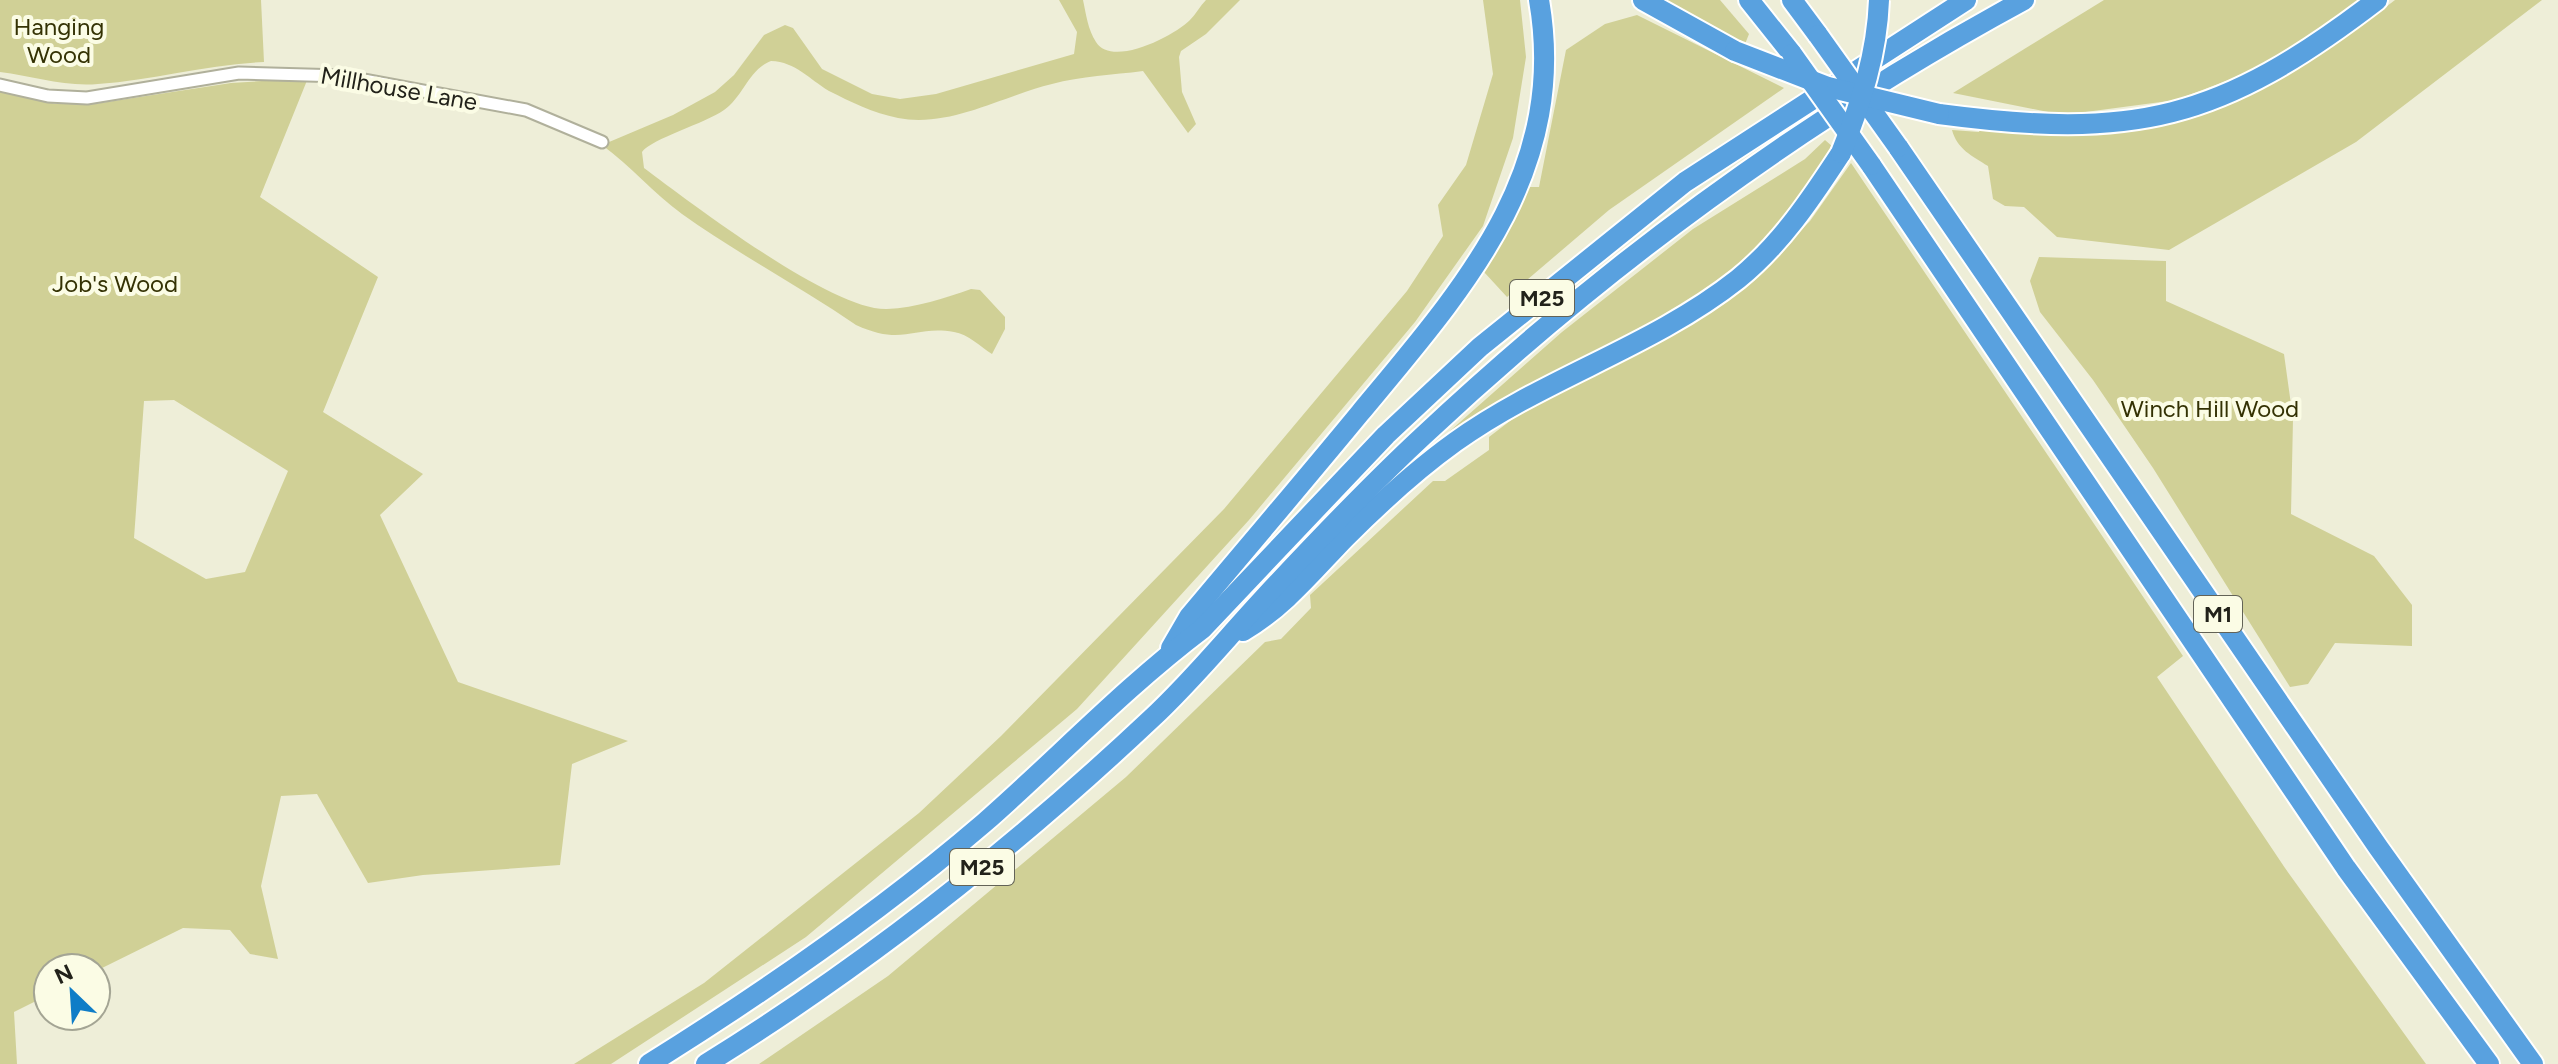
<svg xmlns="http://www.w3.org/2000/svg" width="2558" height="1064" font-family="Figtree,sans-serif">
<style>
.green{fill:#d0d096;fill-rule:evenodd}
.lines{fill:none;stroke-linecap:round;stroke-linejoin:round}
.street-casing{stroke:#b0b09b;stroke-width:15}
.highway-casing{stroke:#fff;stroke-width:24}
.street{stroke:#fff;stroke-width:11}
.highway{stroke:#59a1df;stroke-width:20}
.highway-bridge-casing{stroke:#fff;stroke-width:24;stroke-linecap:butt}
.highway-bridge{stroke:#59a1df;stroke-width:20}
.labels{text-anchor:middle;stroke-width:8;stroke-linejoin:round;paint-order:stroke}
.shield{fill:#fbfce5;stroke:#636357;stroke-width:2}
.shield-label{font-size:22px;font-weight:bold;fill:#22221a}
.park-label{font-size:24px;fill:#343204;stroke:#fbfce5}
.street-label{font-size:24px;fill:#22221a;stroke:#fbfce5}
</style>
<rect width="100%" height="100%" fill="#eeeed8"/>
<!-- green -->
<g class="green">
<path d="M0 0H261L264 62C208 64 154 80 98 84 64 87 33 76 0 72Z"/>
<path d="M1059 0H1083C1086 14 1088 30 1096 42 1112 68 1174 36 1190 20 1196 14 1200 6 1206 0H1240L1206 34 1181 51 1179 57 1182 92 1196 124 1188 133 1143 71C1113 75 1081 76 1052 84 1002 96 950 128 898 118 873 113 851 102 829 91 809 79 796 62 771 61 749 69 743 97 724 110 706 123 651 139 642 152L644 168C691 203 832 311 887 309 916 308 945 298 971 289L980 290 1005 317V329L992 354C981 347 968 334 954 332 913 325 904 347 856 325 799 286 738 254 682 214 653 193 631 166 602 145L673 115 715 92 734 75 764 35 785 25 793 28 822 69 872 94 900 99 936 94 1074 54 1077 32Z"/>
<polygon points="1483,0 1520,0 1526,57 1513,138 1483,226 1415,322 1249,520 1077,709 806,937 611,1064 574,1064 704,983 919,813 1001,736 1224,509 1407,291 1443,236 1438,205 1466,165 1493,74"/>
<polygon points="1660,0 1720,0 1749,34 1745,44"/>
<polygon points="2104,0 2360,0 2263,67 2176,100 2063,115 1953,93"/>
<path d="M2395 0H2542L2356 142 2169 250 2057 237 2024 207 2005 206 1993 199 1988 166C1972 156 1957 149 1952 130L1979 132 1980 129C2158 153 2257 106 2395 0Z"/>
<polygon points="1637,15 1784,88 1609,210 1507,297 1484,272 1515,220 1528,187 1539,187 1566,50 1605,24"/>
<path d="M308 78 260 197 378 277 323 412 423 474 380 515 458 682 628 741 572 764 560 865 423 875 368 883 317 794 281 796 261 886 278 959 250 954 230 930 183 928 96 971V968H48V995L14 1012 17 1064H0V92L57 104H94L231 83ZM174 400 288 471 245 572 206 579 134 538 144 401Z"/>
<path d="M1825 140 1833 147C1767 279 1640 331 1515 394 1490 406 1466 430 1442 438L1562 332 1693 229 1805 159Z"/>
<polygon points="1851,163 2183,656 2157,677 2285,868 2426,1064 759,1064 888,976 1126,777 1265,642 1281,639 1311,608 1310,595 1433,481 1445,481 1489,450 1489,437 1523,411 1679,331 1745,287 1810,221"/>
<polygon points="2039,257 2166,261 2166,301 2284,354 2293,419 2291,514 2374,556 2412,605 2412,646 2335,643 2308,684 2290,687 2153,468 2093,380 2040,312 2030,281"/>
</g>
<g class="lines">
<defs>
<polyline id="street" points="0,85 48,96 87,98 239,73 342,76 526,110 602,142"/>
<g id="highway">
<polyline points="1643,0 1735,51"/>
<polyline points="1749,0 1792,54"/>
<polyline points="1792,0 1818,35"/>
<path d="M1939 114C2135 140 2219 121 2377 0"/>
<polyline points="1898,147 2378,847 2533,1064"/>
<polyline points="1871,165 2346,868 2489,1064"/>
<path d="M1243 631C1283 608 1313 571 1345 538 1379 504 1416 470 1455 442 1544 378 1652 347 1738 279 1781 244 1811 199 1841 153"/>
<path d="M1171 648 1189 617C1246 549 1304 481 1360 413 1462 290 1569 173 1539 0"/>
<path d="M649 1064C766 991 879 913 984 823 1057 759 1124 688 1202 629L1386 435 1480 347 1685 182 1966 0"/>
<path d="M706 1064C866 965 1014 848 1151 719 1191 682 1225 640 1262 600 1314 544 1367 488 1423 436 1604 266 1806 118 2024 0"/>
</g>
</defs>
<!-- street casing -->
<use href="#street" class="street-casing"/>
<!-- highway casing -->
<use href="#highway" class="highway-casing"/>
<!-- street -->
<use href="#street" class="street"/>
<!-- highway -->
<use href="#highway" class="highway"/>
<defs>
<g id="highway-bridge">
<polyline points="1818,35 1898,147"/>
<polyline points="1735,51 1828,87 1939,114"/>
<polyline points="1792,54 1871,165"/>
<path d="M1841 153C1861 103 1877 54 1879 0"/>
</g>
</defs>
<!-- highway-bridge casing -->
<use href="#highway-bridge" class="highway-bridge-casing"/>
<!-- highway-bridge -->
<use href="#highway-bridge" class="highway-bridge"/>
</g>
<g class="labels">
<!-- shield labels -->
<g class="shield">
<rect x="1510" y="280" width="64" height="36" rx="6"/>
<rect x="2194" y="596" width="48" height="36" rx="6"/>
<rect x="950" y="849" width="64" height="36" rx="6"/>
</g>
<g class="shield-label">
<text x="1542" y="306">M25</text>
<text x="2218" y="622">M1</text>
<text x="982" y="875">M25</text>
</g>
<!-- park labels -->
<g class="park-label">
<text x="59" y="35">Hanging<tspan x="59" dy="28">Wood</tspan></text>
<text x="115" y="292">Job's Wood</text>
<text x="2210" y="417">Winch Hill Wood</text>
</g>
<!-- street labels -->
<g class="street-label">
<text transform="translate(399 89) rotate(10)" y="8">Millhouse Lane</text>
</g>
</g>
<!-- north arrow -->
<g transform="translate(72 992) rotate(335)"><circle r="38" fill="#fbfce5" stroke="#a4a594" stroke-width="2"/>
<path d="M0-6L14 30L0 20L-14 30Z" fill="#0f7dc7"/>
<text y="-12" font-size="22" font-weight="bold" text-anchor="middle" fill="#22221a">N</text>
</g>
</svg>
